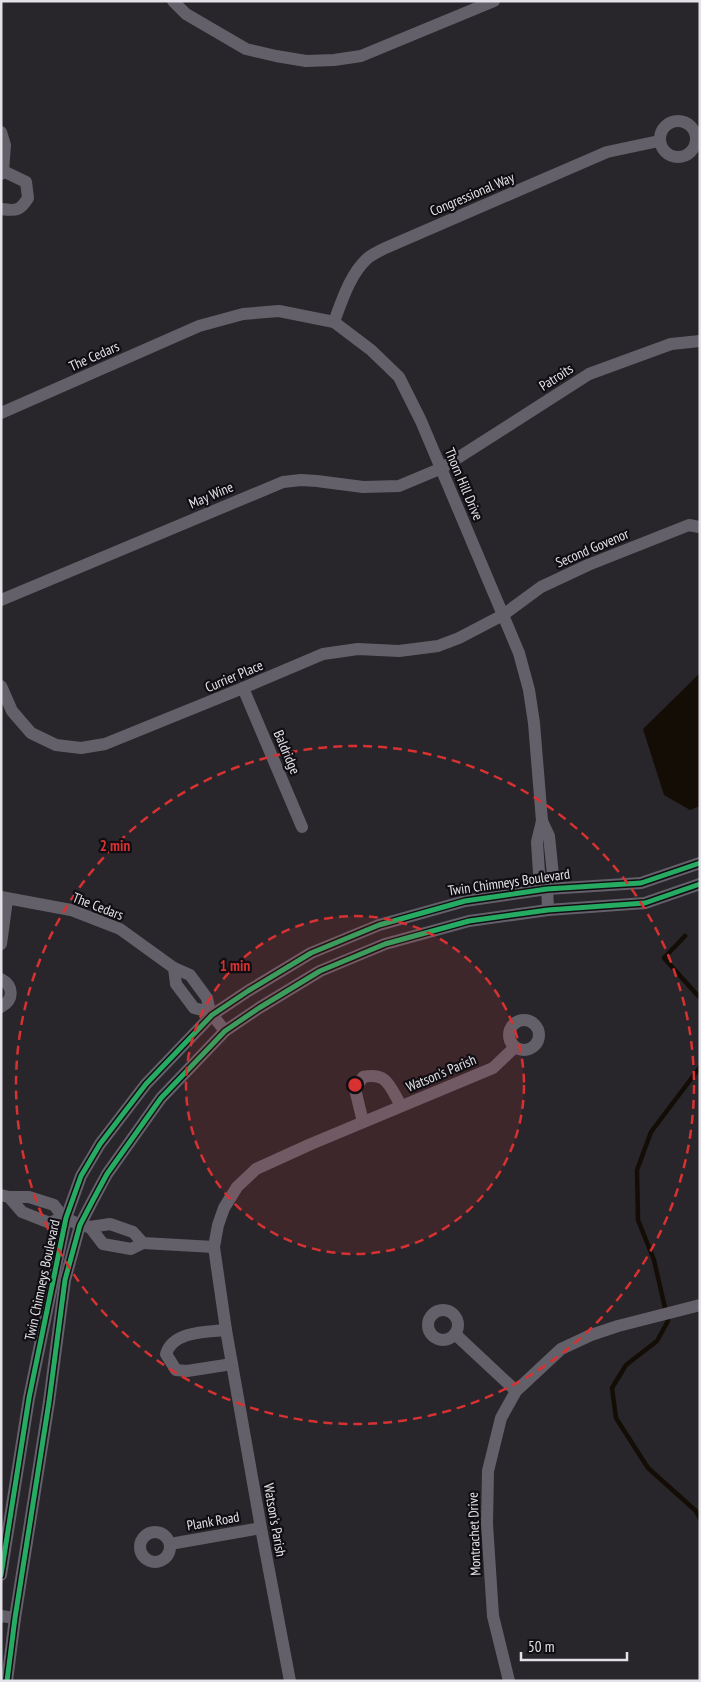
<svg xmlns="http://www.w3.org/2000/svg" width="701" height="1682" font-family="'PT Sans Narrow',sans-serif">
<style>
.water{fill:#140d06}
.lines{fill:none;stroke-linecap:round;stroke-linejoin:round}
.stream{stroke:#140d06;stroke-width:4.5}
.minor{stroke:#64606a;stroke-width:12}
.cycleway-casing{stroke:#100e12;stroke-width:8}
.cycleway{stroke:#26ab63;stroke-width:5}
.ring{fill:none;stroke:#d73132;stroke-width:2.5;stroke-dasharray:9 6}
.labels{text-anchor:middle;stroke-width:4.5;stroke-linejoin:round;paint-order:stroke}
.street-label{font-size:14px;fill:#e4e2e8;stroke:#100e12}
.centre{fill:#d73132;stroke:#100e12;stroke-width:2.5}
.ring-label{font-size:15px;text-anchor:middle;font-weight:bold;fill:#d73132;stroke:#100e12;stroke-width:4.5;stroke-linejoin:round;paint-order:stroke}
</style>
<rect width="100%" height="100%" fill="#28262b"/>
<!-- water -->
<polygon class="water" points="700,673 700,806 690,810 664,795 643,729"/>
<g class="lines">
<!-- stream -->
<g class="stream">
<polyline points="685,936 664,958 700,998"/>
<polyline points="700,1067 651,1132 637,1170 638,1220 654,1260 668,1321 657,1341 626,1365 612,1388 616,1418 648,1468 696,1511 700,1519"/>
</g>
<!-- minor -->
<g class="minor">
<polyline points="173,1 186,14 246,49 276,56 306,61 334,60 361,56 494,1"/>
<circle cx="678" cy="139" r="18"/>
<polyline points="1,132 5,145 3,171 1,174"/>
<path d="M1 209C16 211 20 211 28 198L26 182 3 171"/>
<path d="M334 322C342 300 351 272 369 257 375 253 383 249 390 246L607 152 659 141"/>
<polyline points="1,413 199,326 243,314 279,311 334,322 371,350 399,377 421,421 519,653 529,690 534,723 542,821 537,842 539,873 547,886 548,910"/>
<polyline points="1,600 283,482 301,480 317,481 363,487 399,486 442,468 589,374 671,344 700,341"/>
<polyline points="1,686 12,711 31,733 56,745 81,748 105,744 243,688 323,654 358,649 399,651 438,646 459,638 503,615 541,587 588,565 689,525 699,527"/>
<polyline points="243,688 302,827"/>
<polyline points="542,821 549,836 553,875 547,886"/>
<polyline points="1,897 71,910 120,929 174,968 190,975 207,998 210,1012 225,1031"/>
<polyline points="1,944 7,900"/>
<polyline points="174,968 176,984 194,1008 210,1012"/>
<path d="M1 979C14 986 14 1000 1 1007"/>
<circle cx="524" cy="1035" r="15"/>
<path d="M363 1122 355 1089 363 1077C388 1072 390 1087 401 1106"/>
<polyline points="1,1195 9,1197 29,1197 54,1205 63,1217 80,1225 90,1227 110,1224 133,1232 143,1243 214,1247"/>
<polyline points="9,1197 22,1212 50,1223 63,1217"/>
<polyline points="90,1227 103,1244 131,1249 143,1243"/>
<circle cx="443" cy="1325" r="15"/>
<path d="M226 1330C206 1332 173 1331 166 1354L176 1370 187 1371 232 1364"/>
<polyline points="455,1334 516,1391"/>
<circle cx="155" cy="1547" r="15"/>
<polyline points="170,1544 261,1528"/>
<polyline points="1,1575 29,1398 66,1218 81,1176 100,1144 146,1084 212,1015 248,991 311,953 379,925 465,901 547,889 641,883 700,863"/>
<polyline points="1,1616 15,1618"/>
<polyline points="7,1681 15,1618 49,1402 65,1280 80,1225 93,1200 107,1174 161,1098 225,1031 259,1008 320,971 385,944 469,921 548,910 645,903 700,884"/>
<polyline points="290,1681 261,1528 226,1330 214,1247 218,1225 224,1208 237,1187 256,1169 311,1144 493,1068 515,1047"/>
<polyline points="509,1681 493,1616 487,1524 488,1471 501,1418 516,1391 561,1349 591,1335 618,1326 700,1305"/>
</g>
<defs>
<g id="cycleway">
<polyline points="1,1575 29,1398 66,1218 81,1176 100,1144 146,1084 212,1015 248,991 311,953 379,925 465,901 547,889 641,883 700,863"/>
<polyline points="7,1681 15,1618 49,1402 65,1280 80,1225 93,1200 107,1174 161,1098 225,1031 259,1008 320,971 385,944 469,921 548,910 645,903 700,884"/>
</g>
</defs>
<!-- cycleway casing -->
<use href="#cycleway" class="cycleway-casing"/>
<!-- cycleway -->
<use href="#cycleway" class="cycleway"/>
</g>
<!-- distance rings -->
<circle cx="355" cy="1085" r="169" fill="#d73132" fill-opacity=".12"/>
<g class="ring">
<circle cx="355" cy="1085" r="169"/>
<circle cx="355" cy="1085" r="339"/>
</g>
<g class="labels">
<!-- street labels -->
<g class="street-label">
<text transform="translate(472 194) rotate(-23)" y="5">Congressional Way</text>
<text transform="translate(94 356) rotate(-24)" y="5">The Cedars</text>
<text transform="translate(556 377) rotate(-33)" y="5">Patroits</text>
<text transform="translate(464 484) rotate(67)" y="5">Thorn Hill Drive</text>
<text transform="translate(211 495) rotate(-23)" y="5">May Wine</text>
<text transform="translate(592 548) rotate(-23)" y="5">Second Govenor</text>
<text transform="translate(234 676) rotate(-23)" y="5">Currier Place</text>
<text transform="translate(287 752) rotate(67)" y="5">Baldridge</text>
<text transform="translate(509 882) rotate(-8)" y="5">Twin Chimneys Boulevard</text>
<text transform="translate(98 906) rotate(21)" y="5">The Cedars</text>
<text transform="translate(441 1073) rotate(-23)" y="5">Watson's Parish</text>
<text transform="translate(42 1280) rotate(-78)" y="5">Twin Chimneys Boulevard</text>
<text transform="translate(275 1520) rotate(80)" y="5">Watson's Parish</text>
<text transform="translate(213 1521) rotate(-10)" y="5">Plank Road</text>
<text transform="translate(474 1534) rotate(-92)" y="5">Montrachet Drive</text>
</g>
</g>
<circle cx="355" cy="1085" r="8" class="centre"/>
<g class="ring-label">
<text x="115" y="851">2 min</text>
<text x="235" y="971">1 min</text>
</g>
<!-- border -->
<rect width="701" height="1682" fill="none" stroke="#e4e2e8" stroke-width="5"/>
<!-- scale -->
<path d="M521 1652v8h106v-8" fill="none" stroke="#e4e2e8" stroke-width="2.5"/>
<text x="528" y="1652" font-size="15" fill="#e4e2e8" stroke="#100e12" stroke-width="4" paint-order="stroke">50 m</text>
</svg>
